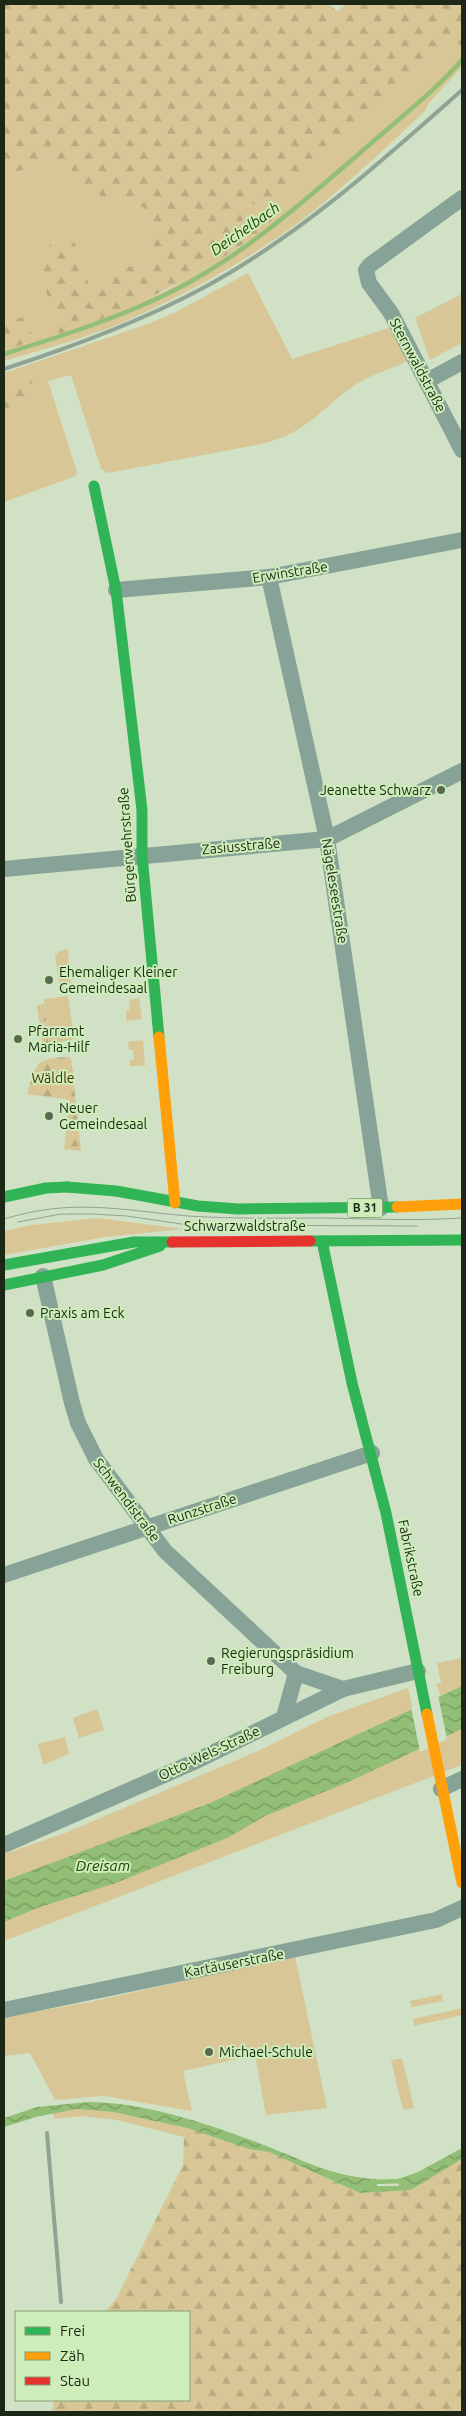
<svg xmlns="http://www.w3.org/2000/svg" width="466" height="2416" font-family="Ubuntu,sans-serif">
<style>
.green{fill:#d8c697}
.forest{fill:url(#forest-firs)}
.water{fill:url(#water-waves)}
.pier{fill:#d0e1c5}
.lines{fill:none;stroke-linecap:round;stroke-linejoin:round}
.stream{stroke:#93be75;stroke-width:4.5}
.street{stroke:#87a297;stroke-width:16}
.fast{stroke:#30b455;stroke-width:11}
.slow{stroke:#ff9f0a;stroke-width:11}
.jam{stroke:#e5322d;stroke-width:11}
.tram{stroke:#8fa495;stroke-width:1}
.rail{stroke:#8fa495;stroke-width:4}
.poi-dot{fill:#5b6953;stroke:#cdedb9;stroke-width:2}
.labels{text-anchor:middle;stroke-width:4;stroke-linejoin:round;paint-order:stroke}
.shield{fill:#cdedb9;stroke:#516346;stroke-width:1}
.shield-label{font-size:12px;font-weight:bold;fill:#1c2815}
.street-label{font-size:14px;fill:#1c2815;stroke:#cdedb9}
.poi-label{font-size:14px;fill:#1c2815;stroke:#cdedb9;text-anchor:start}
.park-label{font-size:14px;fill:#4b3006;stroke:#cdedb9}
.water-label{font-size:15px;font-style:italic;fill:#214200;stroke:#cdedb9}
</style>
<defs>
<pattern id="forest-firs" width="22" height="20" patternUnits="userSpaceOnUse" patternTransform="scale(1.25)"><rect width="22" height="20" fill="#d8c697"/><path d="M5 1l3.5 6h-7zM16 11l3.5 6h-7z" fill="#b9aa81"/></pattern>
<pattern id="water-waves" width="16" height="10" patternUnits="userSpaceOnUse" patternTransform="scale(1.25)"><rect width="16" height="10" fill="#93be75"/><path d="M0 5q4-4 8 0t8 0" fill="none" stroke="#779a5f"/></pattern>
</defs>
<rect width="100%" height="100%" fill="#d0e1c5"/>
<!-- green -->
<g class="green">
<path d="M446 37 462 46V67L429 103 425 111C393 141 361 171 327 200 272 246 201 287 137 316 94 336 48 348 4 361V351L34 341 26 317 4 323V166L15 172 60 160 71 163 72 188 145 208 151 257 89 285 81 253 59 334 164 292 249 242 253 224 244 226 238 207 261 202 285 192 373 116 427 63Z"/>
<path d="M248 273 292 359 389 328 408 361C391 369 370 375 355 385 321 409 304 435 261 444L108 473 101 469 71 375 48 381 77 472 76 476 4 502V409L37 398 31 377 4 385V373L145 325 176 312Z"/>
<polygon points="462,294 462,343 430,360 415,318"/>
<polygon points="68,949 71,990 60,990 55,955 60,951"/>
<polygon points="68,996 74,1039 49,1045 44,999"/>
<polygon points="139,998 142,1019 126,1021 126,1011 130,1011 129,1000"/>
<polygon points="143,1040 145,1066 130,1066 130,1060 134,1059 133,1050 129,1050 128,1042"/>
<polygon points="97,1218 184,1229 105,1237 4,1255 4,1231 32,1225"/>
<polygon points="462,1658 462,1686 441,1696 436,1684 441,1683 437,1663"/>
<polygon points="408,1688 422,1748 462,1729 462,1765 4,1941 4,1854 65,1833 258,1751 327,1717"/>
<polygon points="97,1709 104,1730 79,1738 73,1718"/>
<polygon points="65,1737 69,1754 43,1765 38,1744"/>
<polygon points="295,1956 327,2108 266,2115 255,2055 183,2071 192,2111 104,2096 55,2100 30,2053 4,2056 4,2017 90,2002"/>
<polygon points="442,1994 443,2001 412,2007 410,2001"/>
<polygon points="462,2008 462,2015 414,2026 413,2019"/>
<polygon points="402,2058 414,2108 403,2110 391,2060"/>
<polygon points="76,2109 113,2112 187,2128 184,2137 117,2120 82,2116 55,2119 52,2113"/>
</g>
<!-- forest -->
<g class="forest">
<path d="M4 4H329L337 11 347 4H462V46L446 37 427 63 373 116 285 192 261 202 239 207 244 226 287 210 292 211C220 263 144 307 59 334 52 312 31 257 55 240 58 238 63 237 66 236 84 246 83 268 89 285L151 257 145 208 72 188 71 163 60 160 15 172 4 166Z"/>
<polygon points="26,316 34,341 4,351 4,323"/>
<polygon points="31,377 37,398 4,409 4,385"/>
<polygon points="44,1003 49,1045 43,1047 37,1006"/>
<path d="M71 1057 81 1151 64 1149 70 1100 27 1094C37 1061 35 1058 71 1057Z"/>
<polygon points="187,2128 249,2149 269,2152 360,2193 411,2190 462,2159 462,2412 52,2412 54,2400 189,2400 189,2312 105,2312 116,2299 183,2165 184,2137"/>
</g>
<!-- water -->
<g class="water">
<polygon points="462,1686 462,1729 346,1783 265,1816 227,1838 113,1884 37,1908 4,1922 4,1881 210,1803"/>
<path d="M88 2102C144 2102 209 2124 261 2144 301 2159 332 2177 376 2179L377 2186H399L398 2179 418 2172 462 2148V2159L411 2190 360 2193 269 2152 249 2149 187 2128 113 2112 76 2109 36 2117 4 2127V2118L37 2107Z"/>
</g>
<!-- pier -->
<polygon class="pier" points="438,1695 447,1739 420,1752 411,1707"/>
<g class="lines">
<!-- stream -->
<g class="stream">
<path d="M4 354C62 336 122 317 177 289 246 253 303 202 361 152 395 122 432 94 462 60"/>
<polyline points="371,2182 403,2181"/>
</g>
<!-- street -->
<g class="street">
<polyline points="462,198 370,265 366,270 369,283 391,313 462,450"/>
<polyline points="427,381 462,362"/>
<polyline points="269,577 327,839 381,1208"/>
<polyline points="116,590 269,577 462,540"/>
<polyline points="4,869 327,839 462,771"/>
<polyline points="43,1276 72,1403 78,1423 96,1459 165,1551 296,1673 343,1689"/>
<polyline points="4,1575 372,1453"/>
<polyline points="284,1717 296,1673"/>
<polyline points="441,1789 462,1779"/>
<polyline points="4,1845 194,1762 343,1689 418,1671"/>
<polyline points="4,2010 436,1920 462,1908"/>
</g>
<!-- fast -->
<g class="fast">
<polyline points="94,486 116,590 142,810 142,855 159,1037"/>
<polyline points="67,1187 116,1191 198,1206 238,1209 397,1207"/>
<polyline points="4,1197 46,1188 67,1187"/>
<polyline points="310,1241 462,1240"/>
<polyline points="322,1241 352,1383 386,1513 427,1714"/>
<polyline points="4,1265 134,1242 172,1242"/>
<polyline points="4,1285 103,1265 160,1246"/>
</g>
<!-- slow -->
<g class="slow">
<polyline points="159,1037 175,1203"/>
<polyline points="397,1207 462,1204"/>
<polyline points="427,1714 462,1883"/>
</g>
<!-- jam -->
<polyline class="jam" points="172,1242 310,1241"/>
<!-- tram -->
<g class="tram">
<path d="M4 1219C73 1198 119 1210 188 1216 234 1219 280 1218 325 1218 371 1219 417 1221 462 1218"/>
<polyline points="18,1222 61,1214 92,1214 127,1216 188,1225 417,1226"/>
</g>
<!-- rail -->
<g class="rail">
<path d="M4 369C72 347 140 322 203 288 299 236 381 162 462 90"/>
<polyline points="47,2133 61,2302"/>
</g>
</g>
<!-- markers -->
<g class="poi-dot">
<circle cx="441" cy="790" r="5"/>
<circle cx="49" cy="980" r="5"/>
<circle cx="18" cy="1039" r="5"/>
<circle cx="49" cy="1116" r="5"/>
<circle cx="30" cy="1313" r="5"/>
<circle cx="211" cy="1661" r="5"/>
<circle cx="209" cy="2052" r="5"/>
</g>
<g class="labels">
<!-- shield labels -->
<rect class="shield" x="347.5" y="1198.5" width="35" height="19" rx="4"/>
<g class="shield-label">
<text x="365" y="1212">B 31</text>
</g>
<!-- street labels -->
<g class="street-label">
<text transform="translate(418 365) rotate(62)" y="5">Sternwaldstraße</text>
<text transform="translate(290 572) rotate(-9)" y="5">Erwinstraße</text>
<text transform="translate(127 845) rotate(-94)" y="5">Bürgerwehrstraße</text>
<text transform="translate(241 846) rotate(-5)" y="5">Zasiusstraße</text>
<text transform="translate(335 891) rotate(81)" y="5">Nägeleseestraße</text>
<text x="245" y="1231">Schwarzwaldstraße</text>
<text transform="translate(127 1500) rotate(53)" y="5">Schwendistraße</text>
<text transform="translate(202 1509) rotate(-18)" y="5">Runzstraße</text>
<text transform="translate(411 1558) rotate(78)" y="5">Fabrikstraße</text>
<text transform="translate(209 1753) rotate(-25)" y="5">Otto-Wels-Straße</text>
<text transform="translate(234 1963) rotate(-11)" y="5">Kartäuserstraße</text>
</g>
<!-- poi labels -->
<g class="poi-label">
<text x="431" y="795" text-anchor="end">Jeanette Schwarz</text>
<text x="59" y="977">Ehemaliger Kleiner<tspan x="59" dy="16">Gemeindesaal</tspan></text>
<text x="28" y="1036">Pfarramt<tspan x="28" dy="16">Maria-Hilf</tspan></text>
<text x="59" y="1113">Neuer<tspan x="59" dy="16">Gemeindesaal</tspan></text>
<text x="40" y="1318">Praxis am Eck</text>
<text x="221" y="1658">Regierungspräsidium<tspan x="221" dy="16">Freiburg</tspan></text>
<text x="219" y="2057">Michael-Schule</text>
</g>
<!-- park labels -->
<g class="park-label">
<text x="53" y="1083">Wäldle</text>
</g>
<!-- water labels -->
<g class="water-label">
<text transform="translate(245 229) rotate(-35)" y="5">Deichelbach</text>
<text x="103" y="1871">Dreisam</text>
</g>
</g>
<!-- border -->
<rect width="466" height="2416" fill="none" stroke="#1c2815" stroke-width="10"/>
<!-- legend -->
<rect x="15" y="2311" width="175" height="90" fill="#cdedb9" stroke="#869e77"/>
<rect x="25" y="2327" width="25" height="8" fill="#30b455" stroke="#869e77"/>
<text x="60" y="2336" font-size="15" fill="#1c2815">Frei</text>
<rect x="25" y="2352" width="25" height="8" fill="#ff9f0a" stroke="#869e77"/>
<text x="60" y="2361" font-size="15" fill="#1c2815">Zäh</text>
<rect x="25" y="2377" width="25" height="8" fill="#e5322d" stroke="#869e77"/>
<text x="60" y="2386" font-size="15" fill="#1c2815">Stau</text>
</svg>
